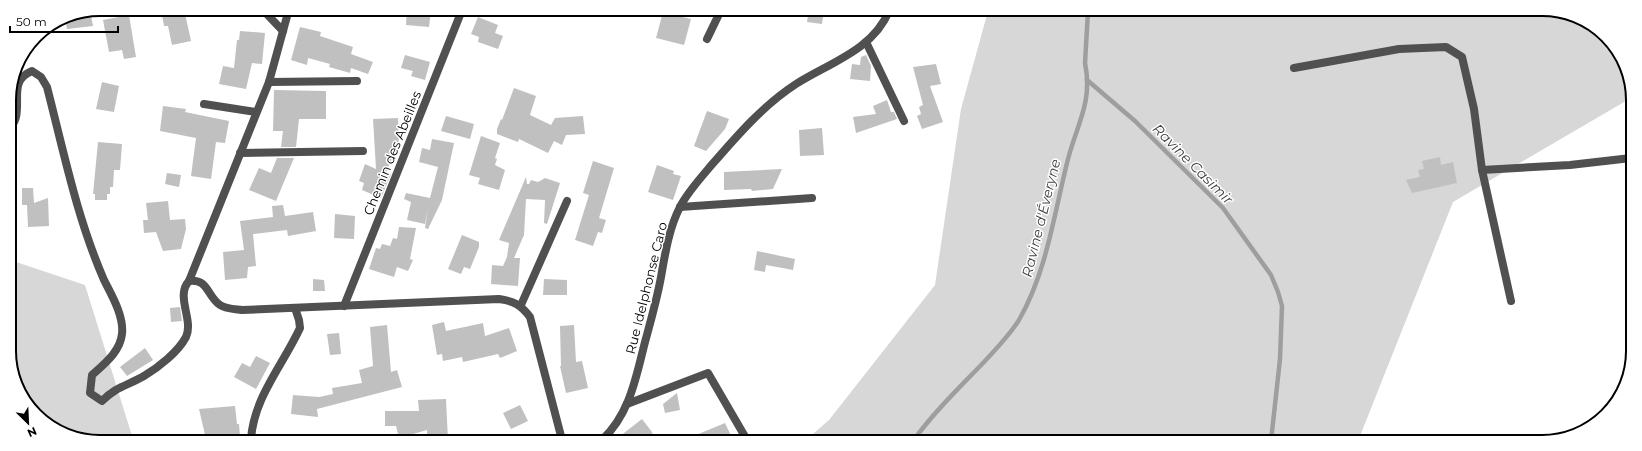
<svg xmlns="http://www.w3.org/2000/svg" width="1642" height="451" font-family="Montserrat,sans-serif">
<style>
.green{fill:#d7d7d7}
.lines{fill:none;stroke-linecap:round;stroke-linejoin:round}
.stream{stroke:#9e9e9e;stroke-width:4.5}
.building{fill:#c0c0c0}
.minor{stroke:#505050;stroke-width:8}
.labels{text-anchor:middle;stroke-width:3;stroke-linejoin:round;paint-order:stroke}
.street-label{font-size:13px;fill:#000;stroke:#fff}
.water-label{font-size:14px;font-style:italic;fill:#3f3f3f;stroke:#fff}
.rim{fill:none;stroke:#000;stroke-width:2}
</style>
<rect width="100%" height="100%" fill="#fff"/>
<!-- green -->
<g class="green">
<polygon points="988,11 1565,12 1607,36 1631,82 1631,98 1453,202 1358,441 806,440 829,420 935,285 961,109"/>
<polygon points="10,260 85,285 133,439 77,439 32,411 11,369"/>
</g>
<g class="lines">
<!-- stream -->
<g class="stream">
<polyline points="1087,80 1135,121 1223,208 1271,275 1278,292 1282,306 1280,359 1271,441"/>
<path d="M913 441C934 412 959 388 984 362 996 349 1009 336 1019 320 1047 271 1054 214 1068 159 1077 124 1093 102 1085 63L1088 11"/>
</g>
</g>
<!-- building -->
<g class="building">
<polygon points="161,9 184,9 191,41 172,45 168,26 164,26"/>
<polygon points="407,10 431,10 429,27 406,25"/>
<polygon points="809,10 824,10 822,24 807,22"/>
<polygon points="90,11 93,26 67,29 65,16"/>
<polygon points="663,12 691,19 684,45 656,38"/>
<polygon points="129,15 136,57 124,59 122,50 109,52 103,20"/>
<polygon points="478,17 498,25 495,33 503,36 498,49 478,42 479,37 471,34"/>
<polygon points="300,27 321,32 320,36 353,47 351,54 373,62 368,74 351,68 350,73 329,67 330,64 308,58 307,65 291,60"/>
<polygon points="240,31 265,33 262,64 252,63 246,89 219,84 223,66 234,68 237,40 239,40"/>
<polygon points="405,55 430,62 425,80 411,76 413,71 401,68"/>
<polygon points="866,55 871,66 870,81 850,79 852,64 860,65 861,57"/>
<polygon points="936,64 941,84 930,86 943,122 922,129 917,116 921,114 919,107 923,105 913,67"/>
<polygon points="102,82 119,86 114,112 96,109"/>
<polygon points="514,88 536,96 530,115 551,125 555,118 583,116 585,134 566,135 562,145 554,141 548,153 519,139 518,142 497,134 497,129 501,119 502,120"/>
<polygon points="274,90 326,91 326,119 299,119 296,147 281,147 283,131 273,131"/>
<polygon points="887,100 891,112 894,112 897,119 856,133 853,117 876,114 873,106"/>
<polygon points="163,106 186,109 185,112 229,121 225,143 216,142 211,179 191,176 196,138 160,131"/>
<polygon points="707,111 729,119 725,129 706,151 694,146"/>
<polygon points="446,116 474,124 470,139 441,131"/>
<polygon points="398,118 399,148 396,148 386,173 391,174 381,198 362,190 364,183 359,181 365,164 376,169 373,119"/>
<polygon points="822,128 824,155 800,156 799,130"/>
<polygon points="481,136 500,143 495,158 497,159 495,165 505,170 499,190 478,184 480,178 469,175"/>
<polygon points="432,139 454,143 442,200 428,229 425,228 428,208 425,224 407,220 411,202 404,199 406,193 430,198 438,167 419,162 422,148 430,150"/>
<polygon points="98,142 122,144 120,170 114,170 113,187 110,187 110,194 107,194 107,200 95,200 95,194 93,194"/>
<polygon points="1440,157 1441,165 1453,162 1457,183 1412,193 1406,180 1420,177 1418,170 1424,169 1422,161"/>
<polygon points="277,158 294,158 276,201 249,190 259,168 271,173"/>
<polygon points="593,161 614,168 599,218 606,220 602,233 598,232 593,246 575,240 589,195 583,193"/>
<polygon points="657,165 674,171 673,174 681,176 673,200 648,192"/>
<polygon points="782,169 773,189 752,191 751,189 724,190 724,172"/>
<polygon points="167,173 181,175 179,187 165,184"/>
<polygon points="526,177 527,184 529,184 531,180 538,182 545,178 560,183 547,224 544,223 545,200 526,199 524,235 514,258 520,258 518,286 491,284 492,265 503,266 507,257 509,243 499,240"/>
<polygon points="22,188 33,188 34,203 48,198 49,226 28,227 27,205 29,205 22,205"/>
<polygon points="168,201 170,220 185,219 186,229 181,249 163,251 156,232 144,233 143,220 148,220 146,203"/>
<polygon points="283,205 285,216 313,212 316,231 288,236 287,230 253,234 256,266 248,267 247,278 225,280 223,252 244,250 240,221 273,217 272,206"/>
<polygon points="335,214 355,216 354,239 334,238"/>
<polygon points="399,227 416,228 410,259 413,260 408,271 397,267 394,277 369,269 376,248 380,249 382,244 390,246 393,238 397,239"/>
<polygon points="462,235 479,242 479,247 470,269 464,267 461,274 448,269"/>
<polygon points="757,251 795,259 793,270 766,265 765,272 754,270"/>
<polygon points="313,279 324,280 325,291 313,291"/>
<polygon points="544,279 567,280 567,295 543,295"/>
<polygon points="180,307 182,321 171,322 170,308"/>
<polygon points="444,322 446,331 483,323 485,336 509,328 517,351 500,358 498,354 463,362 462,357 443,361 442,354 437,355 432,325"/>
<polygon points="387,325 391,372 397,370 402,387 317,409 318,417 291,414 293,395 319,397 333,394 332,388 362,383 359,370 373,366 370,327"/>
<polygon points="574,325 576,362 582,361 588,388 566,393 560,366 561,366 560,326"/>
<polygon points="339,333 341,354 330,355 327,334"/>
<polygon points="145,348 153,360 127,376 120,367"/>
<polygon points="256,356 270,363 256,389 234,377 242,363 250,367"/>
<polygon points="677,393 680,410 665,413 663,404"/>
<polygon points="446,399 448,440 427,440 427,430 399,438 396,426 385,426 385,411 419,411 418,400"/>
<polygon points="520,405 528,421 511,429 503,413"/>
<polygon points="235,406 237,424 239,424 240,437 232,438 232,439 206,439 199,409"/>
<polygon points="642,419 652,432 654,440 615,440"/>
<polygon points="725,423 733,440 684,440"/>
</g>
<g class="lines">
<!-- minor -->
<g class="minor">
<polyline points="262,9 283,31"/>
<polyline points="707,39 721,10"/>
<polyline points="866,42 904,121"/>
<polyline points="1294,68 1399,49 1446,47 1462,57 1474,109 1482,170 1511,301"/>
<polyline points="269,82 357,81"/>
<polyline points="204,104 256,112"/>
<path d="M9 131C11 127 15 122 16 117 20 98 10 80 32 71L41 77 47 87C64 153 77 218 104 280 112 296 124 316 122 334 120 352 104 364 92 375L90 393 102 401C117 386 127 386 144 376 159 367 178 352 186 337 194 320 175 296 189 281 208 278 207 296 220 305 226 309 234 309 242 310L499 299C514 301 521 305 530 317L562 440"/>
<polyline points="240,153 363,151"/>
<polyline points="1482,170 1570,165 1631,158"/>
<polyline points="680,207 812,198"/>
<polyline points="189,281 269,82 289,9"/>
<polyline points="521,305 567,201"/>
<polyline points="344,306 462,10"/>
<polyline points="627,404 708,373 747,440"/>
<path d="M251 439C254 397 283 365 300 328L299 320 295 308"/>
<path d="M602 440C630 414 636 377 645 342 651 320 657 299 661 277 665 254 669 228 680 207 687 193 699 180 709 168 735 138 762 106 796 84 829 63 873 50 889 11"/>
</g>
</g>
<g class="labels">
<!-- street labels -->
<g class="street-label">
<text transform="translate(392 153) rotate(-68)" y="5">Chemin des Abeilles</text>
<text transform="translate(646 288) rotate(-76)" y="5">Rue Idelphonse Caro</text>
</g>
<!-- water labels -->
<g class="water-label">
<text transform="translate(1193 164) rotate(45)" y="5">Ravine Casimir</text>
<text transform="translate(1041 218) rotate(-76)" y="5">Ravine d'Éveryne</text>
</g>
</g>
<!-- crop -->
<path d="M0 0H1642V451H0ZM100 16H1542A84 84 0 0 1 1626 100V351A84 84 0 0 1 1542 435H100A84 84 0 0 1 16 351V100A84 84 0 0 1 100 16Z" fill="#fff" fill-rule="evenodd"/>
<path class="rim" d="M100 16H1542A84 84 0 0 1 1626 100V351A84 84 0 0 1 1542 435H100A84 84 0 0 1 16 351V100A84 84 0 0 1 100 16Z"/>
<!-- north arrow -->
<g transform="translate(28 423) rotate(156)" stroke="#ffffff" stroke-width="3" paint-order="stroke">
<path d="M0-3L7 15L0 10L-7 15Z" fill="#000000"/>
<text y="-6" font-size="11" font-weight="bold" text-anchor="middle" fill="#000000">N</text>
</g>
<!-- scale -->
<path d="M10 26v6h108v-6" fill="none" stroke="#000000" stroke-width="2"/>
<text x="16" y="26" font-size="12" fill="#000000" stroke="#ffffff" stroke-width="3" paint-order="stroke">50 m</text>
</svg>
